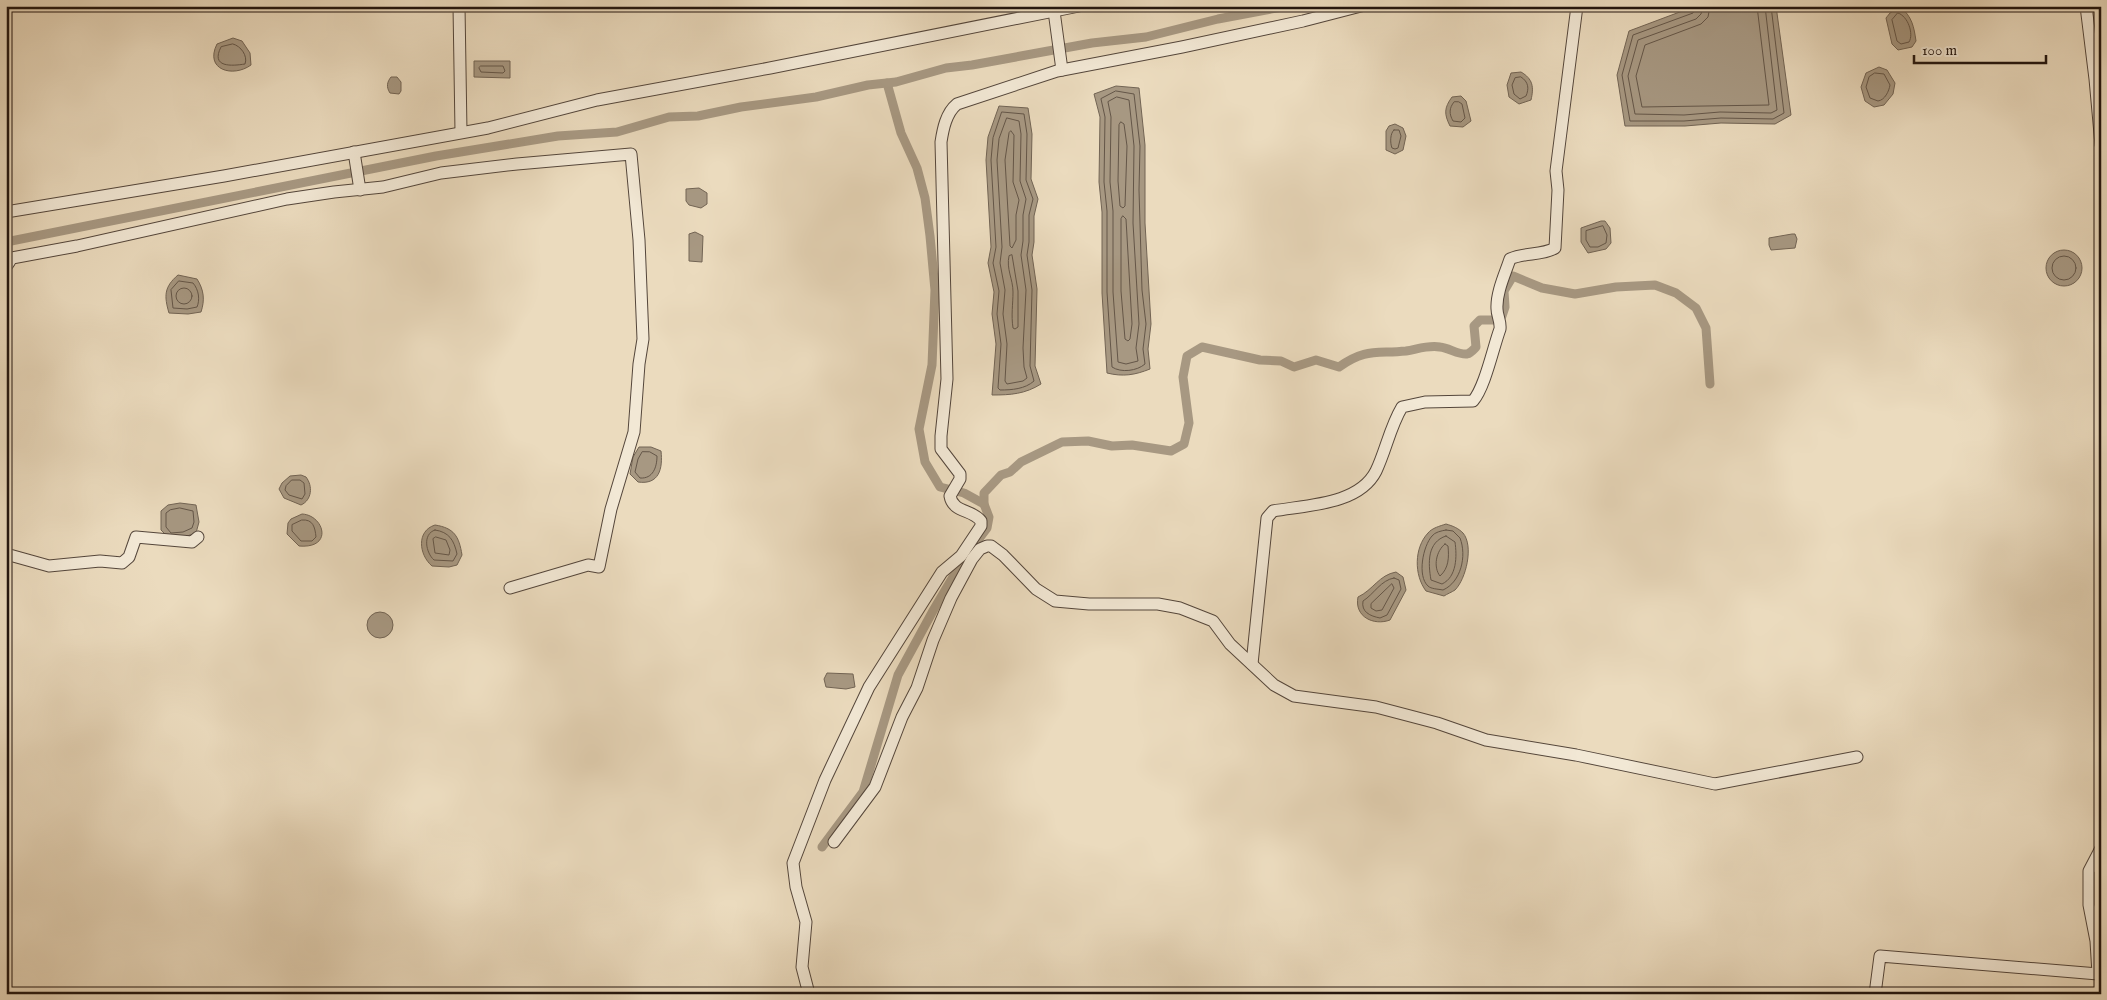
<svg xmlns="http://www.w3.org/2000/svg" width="2107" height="1000" font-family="'IM FELL English',serif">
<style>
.water{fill:#a79882;stroke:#726454}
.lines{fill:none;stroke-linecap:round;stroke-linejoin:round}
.shore{stroke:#645648;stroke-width:1}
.canal{stroke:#a79882;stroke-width:9}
.minor-casing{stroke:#54463b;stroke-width:13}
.minor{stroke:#f2e8d5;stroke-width:11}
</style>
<rect width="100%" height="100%" fill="#ebdbbe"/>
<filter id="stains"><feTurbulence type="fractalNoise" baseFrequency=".004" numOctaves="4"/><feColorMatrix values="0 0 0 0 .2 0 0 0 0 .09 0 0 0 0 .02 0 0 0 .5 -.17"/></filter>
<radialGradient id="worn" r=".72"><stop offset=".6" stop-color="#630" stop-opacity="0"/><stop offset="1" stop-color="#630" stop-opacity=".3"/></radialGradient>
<!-- water -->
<g class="water">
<polygon points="1701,6 1776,6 1791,115 1775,124 1721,123 1685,126 1625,126 1617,75 1629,31 1685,10"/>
<path d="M1900 7C1912 16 1914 27 1916 41L1912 47 1898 50 1892 44 1886 18 1890 13Z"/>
<path d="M233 38 242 41 250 53 251 65C233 78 204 70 217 44Z"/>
<polygon points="474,61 510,61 510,78 474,77"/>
<polygon points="1879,67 1887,70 1895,83 1893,94 1884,105 1874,107 1865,101 1861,87 1866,73"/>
<path d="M1521 72C1533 79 1534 87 1531 100L1519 104 1509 97 1507 85 1511 73Z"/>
<path d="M391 77H397L401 82V91L399 94 390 93C386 87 387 82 391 77Z"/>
<path d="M1116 86 1139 88 1145 145V223L1151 324 1148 349 1150 369C1135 375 1123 377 1107 373L1102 293V212L1099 182 1100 117 1094 94Z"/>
<path d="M1461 96 1466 101 1471 121 1463 127 1450 126C1444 114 1444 108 1452 97Z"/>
<path d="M999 106 1028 108 1032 134 1031 179 1038 199 1034 216V242L1032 255 1037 289 1035 366 1041 384C1025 394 1011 395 992 395L996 344 992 314 994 292 988 263 991 247 986 160 988 137Z"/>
<polygon points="1395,124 1403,128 1406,136 1403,150 1395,154 1386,150 1386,131 1389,126"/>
<polygon points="699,188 707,193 707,204 701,208 689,205 686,201 686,189"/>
<polygon points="1601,221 1605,221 1610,228 1611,243 1606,249 1588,253 1581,242 1581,228"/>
<polygon points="695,232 703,236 702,262 689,261 689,234"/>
<polygon points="1792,234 1795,234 1797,239 1795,248 1771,250 1769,245 1769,238"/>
<circle cx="2064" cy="268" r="18"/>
<path d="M178 275 197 279C204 290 205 300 201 312L188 314 169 313C164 296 164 287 178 275Z"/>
<path d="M639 447H651L661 451C663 469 659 485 638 482L630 474 633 457Z"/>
<path d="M301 475 306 477C313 486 312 500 301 505L284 498 279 489 282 483 290 476Z"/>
<polygon points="180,503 196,505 199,522 196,533 184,537 168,537 161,530 161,511 168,505"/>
<path d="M302 514C324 515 334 549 299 546L287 534 288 523 291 519Z"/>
<path d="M1446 524C1453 526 1458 528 1463 533 1474 546 1466 579 1455 590 1452 592 1447 594 1444 596L1426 591C1414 575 1414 548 1428 533 1432 528 1440 526 1446 524Z"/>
<path d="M435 525C454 528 459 536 462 555L457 565 449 567 432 566C419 555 416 531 435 525Z"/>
<path d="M1396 572 1403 577 1406 590 1390 620C1374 626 1354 617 1358 597 1373 590 1379 575 1396 572Z"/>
<circle cx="380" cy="625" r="13"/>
<polygon points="827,673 853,674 855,687 846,689 826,687 824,679"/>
</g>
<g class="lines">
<!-- shore -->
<g class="shore">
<polyline points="1696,6 1693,13 1633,35 1622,75 1630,121 1684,121 1721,118 1773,119 1784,113 1771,6"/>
<polyline points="1703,6 1701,14 1696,19 1638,40 1628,76 1635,114 1684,115 1720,112 1771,113 1777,110 1765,6"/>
<polyline points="1710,6 1708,17 1701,24 1645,45 1636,76 1642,107 1769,105 1757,6"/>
<path d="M1898 13C1908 16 1914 34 1909 42L1901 44 1897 41 1892 20Z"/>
<path d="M233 44C241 46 248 56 245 64 232 66 210 68 221 47Z"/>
<polygon points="481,66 503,66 505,71 503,73 481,72 479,68"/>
<path d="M1875 73 1884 74 1890 85C1889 91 1885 100 1878 101L1870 98 1866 87 1869 77Z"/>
<path d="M1521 77C1529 82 1529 89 1526 96L1520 99 1514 94 1512 85 1515 78Z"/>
<path d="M1116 91 1134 94 1140 146 1139 190 1142 290 1146 324 1143 349 1145 364C1137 371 1121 373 1112 367L1107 292V211L1104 182 1105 117 1101 99Z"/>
<polygon points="1117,97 1129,100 1134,146 1133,223 1139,324 1136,348 1138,361 1126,364 1118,362 1113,292 1113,211 1110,182 1111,117 1108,102"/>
<path d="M1459 102 1462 104 1465 118 1461 122 1453 121C1449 114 1449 108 1454 102Z"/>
<path d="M1002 112 1024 114 1027 134 1026 180 1033 199 1029 215V242L1027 255 1032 290 1030 366 1034 381C1025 389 1012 390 1000 390L998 388 1001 344 997 314 999 291 993 263 996 247 991 160 993 138Z"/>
<polygon points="1007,118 1019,121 1021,134 1020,181 1026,199 1023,215 1023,241 1021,255 1026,290 1023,348 1024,367 1027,378 1023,381 1007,384 1005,381 1007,344 1003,314 1005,290 1000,263 1002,247 997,160 999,139"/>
<polygon points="1121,122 1124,124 1127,146 1125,206 1123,208 1120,206 1118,181 1119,125"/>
<path d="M1394 130H1399L1401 136 1398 148 1395 149 1392 148C1390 143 1390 133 1394 130Z"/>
<polygon points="1011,131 1014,135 1013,182 1019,200 1016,215 1016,240 1012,248 1010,246 1005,160 1009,133"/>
<polygon points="1123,216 1126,219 1132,324 1130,339 1128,341 1125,339 1121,291 1121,219"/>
<polygon points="1603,226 1607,235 1606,243 1598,247 1590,247 1586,240 1586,231"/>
<path d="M1012 255 1018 291V327L1015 329 1013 328C1011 315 1013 304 1013 292 1013 279 1006 269 1009 256Z"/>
<circle cx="2064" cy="268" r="12"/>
<path d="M179 281 193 283C199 290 200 300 197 307L187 309 173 308 171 290Z"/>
<circle cx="184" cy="296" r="8"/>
<path d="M650 452 657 456C657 467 653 479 640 478L635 472 638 459 642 452Z"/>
<polygon points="292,480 300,480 304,483 305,494 302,499 289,495 285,490 286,486"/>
<polygon points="180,508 193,511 194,522 192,528 183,532 171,533 166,527 166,513 170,510"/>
<path d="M302 520C313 519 315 527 316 537L312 541H301L292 531V525Z"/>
<path d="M435 530C449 532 454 540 457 554L453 561 434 560C426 553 422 534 435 530Z"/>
<path d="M1446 530 1453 531 1460 538C1467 556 1461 582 1443 590 1438 589 1431 589 1428 586 1417 576 1423 546 1432 536 1435 532 1441 531 1446 530Z"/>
<path d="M1446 536 1455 542C1457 556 1457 577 1442 584L1431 580C1428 563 1427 542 1446 536Z"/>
<polygon points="436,537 446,540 450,550 449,555 435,553 433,539"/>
<path d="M1445 544 1448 546C1449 557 1449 568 1440 576 1433 567 1436 551 1445 544Z"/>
<path d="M1394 578 1399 580 1401 589 1387 615 1380 618C1370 616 1361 612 1363 601 1374 594 1381 580 1394 578Z"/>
<polygon points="1392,584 1394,588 1382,610 1376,611 1371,608 1371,604"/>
</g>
<!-- canal -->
<g class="canal">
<polyline points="887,83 901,133 917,168 925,198 930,236 935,290 932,365 919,429 925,462 940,487 964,493 984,504"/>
<polyline points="6,242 436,156 558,136 617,132 669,117 698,116 741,107 816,97 868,85 896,82 946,68 972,65 1092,43 1146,37 1218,19 1287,6"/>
<polyline points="1502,316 1505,307 1504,291 1513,276 1542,288 1575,294 1616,287 1655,285 1676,293 1696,308 1706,328 1710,384"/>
<path d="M822 847 863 792 898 675 934 609 963 560 987 528 989 517 984 504V493L1001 475 1010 472 1021 462 1062 442 1088 441 1112 446 1132 445 1171 451 1184 444 1189 423 1183 377 1187 356 1202 347 1260 360 1281 361 1294 367 1316 360 1339 367C1366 348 1376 354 1406 351 1418 349 1428 345 1440 347 1449 348 1459 355 1467 354 1471 353 1473 350 1476 347L1474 326 1480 320H1498"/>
</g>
<defs>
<g id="minor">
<polyline points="459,6 461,132"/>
<polyline points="2086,6 2095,79 2101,145"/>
<polyline points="1054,11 1062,70"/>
<polyline points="354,152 360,190"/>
<polyline points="6,212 224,176 488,128 597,100 770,68 1079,6"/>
<polyline points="6,267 12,258 77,246 287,199 334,192 383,187 441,173 517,164 631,154 639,240 643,339 639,364 634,432 611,509 599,567 588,565 510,588"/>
<polyline points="6,554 49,566 100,561 122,563 129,557 136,537 192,542 198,537"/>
<path d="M1252 664 1267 518 1273 511C1306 505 1359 505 1376 471 1386 450 1390 427 1402 407L1425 402 1473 401C1485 387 1493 348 1500 329 1501 321 1497 316 1497 309 1496 293 1505 274 1510 259 1525 252 1541 256 1555 248L1558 190 1556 171 1577 6"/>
<polyline points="834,842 875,787 902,717 917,688 933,640 951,598 972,559 980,549 987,546 991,546 1003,555 1036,589 1055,601 1089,604 1158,604 1180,608 1213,621 1230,644 1274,685 1294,696 1376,707 1437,723 1486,740 1576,755 1715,784 1857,757"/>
<path d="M809 994 802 967 806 922 796 887 793 863 825 780 869 687 942 572 961 556 981 526V521C972 509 953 513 950 496L960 479V474L941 449V436L947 379 941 142C943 129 946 113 957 104L1057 71 1182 47 1303 21 1361 6"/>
<polyline points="1875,994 1880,956 2098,974 2096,941 2089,905 2089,871 2101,848"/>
</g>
</defs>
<!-- minor casing -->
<use href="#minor" class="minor-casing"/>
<!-- minor -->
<use href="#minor" class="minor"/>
</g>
<!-- margin -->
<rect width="2107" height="1000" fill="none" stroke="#ebdbbe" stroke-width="25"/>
<rect x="8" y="8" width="2092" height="985" fill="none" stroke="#22150f" stroke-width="2.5"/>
<rect x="12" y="12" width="2082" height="975" fill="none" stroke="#22150f"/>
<!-- scale -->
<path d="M1914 55v8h132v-8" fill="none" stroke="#22150f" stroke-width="2.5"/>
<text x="1922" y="55" font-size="15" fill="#22150f" stroke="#f2e8d5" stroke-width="4" paint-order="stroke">100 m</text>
<rect width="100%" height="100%" filter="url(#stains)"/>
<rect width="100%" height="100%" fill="url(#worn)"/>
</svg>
